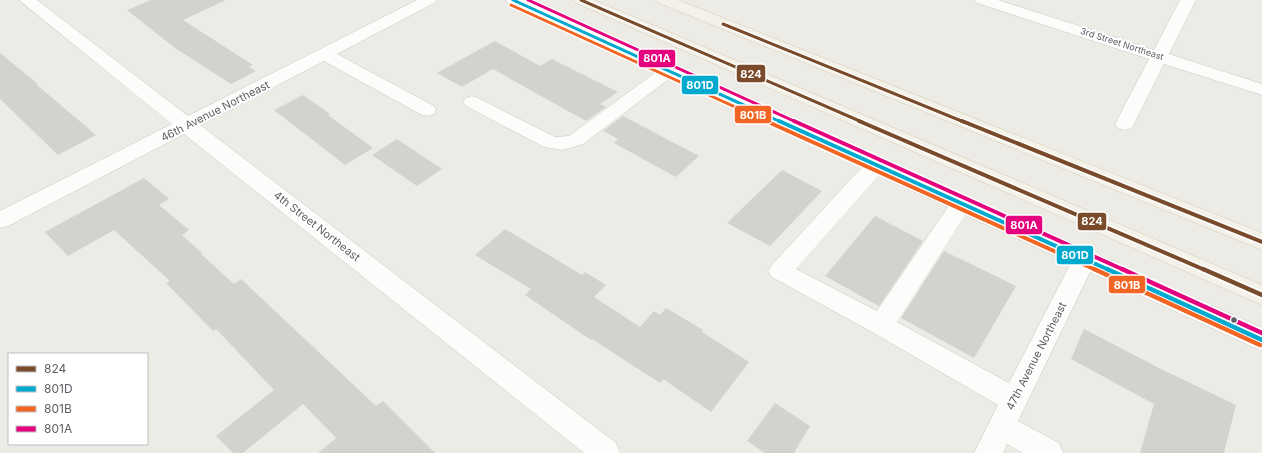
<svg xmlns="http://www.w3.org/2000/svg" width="1262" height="453" font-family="Inter,sans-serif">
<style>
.building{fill:#d3d2cf}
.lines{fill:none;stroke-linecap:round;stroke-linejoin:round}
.minor-casing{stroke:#c7c7c7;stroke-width:1}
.major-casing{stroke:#d4cbb4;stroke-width:1}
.minor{fill:#fcfcfb;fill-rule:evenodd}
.major{fill:#f3f1e8;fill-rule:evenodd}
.bus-1-far2-casing{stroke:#fff;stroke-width:5.5}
.bus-1-far1-casing{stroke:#fff;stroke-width:7}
.bus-1-casing{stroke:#fff;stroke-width:8}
.bus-2-far2-casing{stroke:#fff;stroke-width:5.5}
.bus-2-far1-casing{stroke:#fff;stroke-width:7}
.bus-2-casing{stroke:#fff;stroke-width:8}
.bus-3-far2-casing{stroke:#fff;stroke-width:5.5}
.bus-3-far1-casing{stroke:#fff;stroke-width:7}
.bus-3-casing{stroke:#fff;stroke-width:8}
.bus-4-far2-casing{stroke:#fff;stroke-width:5.5}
.bus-4-far1-casing{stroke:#fff;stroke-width:7}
.bus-4-casing{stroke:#fff;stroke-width:8}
.bus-1-far2{stroke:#7a4b2a;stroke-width:3}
.bus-1-far1{stroke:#7a4b2a;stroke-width:4}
.bus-1{stroke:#7a4b2a;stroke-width:4.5}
.bus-2-far2{stroke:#00a9ce;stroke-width:3}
.bus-2-far1{stroke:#00a9ce;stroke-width:4}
.bus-2{stroke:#00a9ce;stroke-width:4.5}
.bus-3-far2{stroke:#f26522;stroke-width:3}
.bus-3-far1{stroke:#f26522;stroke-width:4}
.bus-3{stroke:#f26522;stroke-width:4.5}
.bus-4-far2{stroke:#e5007d;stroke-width:3}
.bus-4-far1{stroke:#e5007d;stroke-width:4}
.bus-4{stroke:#e5007d;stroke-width:4.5}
.bus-dot{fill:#5c6064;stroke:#fff;stroke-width:1.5}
.labels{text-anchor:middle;stroke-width:4;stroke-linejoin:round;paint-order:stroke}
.far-street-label{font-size:9px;fill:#5c6064;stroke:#fff}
.street-label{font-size:11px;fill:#5c6064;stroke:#fff}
.line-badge{stroke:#fff;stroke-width:1.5}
.badge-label{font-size:11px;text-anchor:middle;font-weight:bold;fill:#fff}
</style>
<rect width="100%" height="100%" fill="#ecebe6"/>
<!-- building -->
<g class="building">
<polygon points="151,0 226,0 183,20 253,65 249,67 256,71 231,84 175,48 127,10"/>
<polygon points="495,41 540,66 552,59 618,92 600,104 606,107 586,121 493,69 462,87 437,73"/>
<polygon points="0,53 38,84 37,85 96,135 58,155 0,99"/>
<polygon points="303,95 330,114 328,115 373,148 345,165 274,110"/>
<polygon points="623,116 699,156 676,177 614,143 618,139 603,131"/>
<polygon points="397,139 442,169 417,186 372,155"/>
<polygon points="782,170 822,191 770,246 727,223"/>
<polygon points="144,178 169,199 159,205 189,230 182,235 202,253 201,254 234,284 241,279 376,406 383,401 435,453 318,453 336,438 303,404 243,453 233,453 216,436 274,390 216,329 213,331 166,283 170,281 114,230 68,256 45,232"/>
<polygon points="875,216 923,241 879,306 825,276"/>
<polygon points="505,229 582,275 585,272 606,285 594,297 640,327 654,311 660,315 666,308 703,330 702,332 749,362 711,412 663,379 660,383 592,339 591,340 525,295 531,289 475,255"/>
<polygon points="944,251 1016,286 974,358 901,318"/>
<polygon points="1084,329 1161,369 1236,405 1224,453 1140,453 1154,404 1071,359"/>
<polygon points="775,403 810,426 794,453 765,453 747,441"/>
</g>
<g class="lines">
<defs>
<g id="minor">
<polygon points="19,0 37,0 188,116 417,0 437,0 434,3 337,54 434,106 436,110 434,114 427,116 420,114 324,61 200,125 616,443 620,453 584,453 184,134 8,226 0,228 0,211 172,124"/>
<path d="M505 0H526L1262 328V351L1090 272 1018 421 1059 443 1063 453H1023L1007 444 1003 453H974L998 405 872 332 772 277 768 271 772 265 862 167 670 78 583 144 563 150 544 147 466 106 463 102 466 98 472 96 478 98 555 137 569 136 656 72 508 3ZM879 175 948 207 877 311 796 269ZM965 215 1071 263 1009 383 897 322Z"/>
<polygon points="974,0 998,0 1154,50 1180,0 1196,0 1169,54 1262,84 1262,95 1164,64 1132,128 1125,130 1118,128 1115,124 1149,59 977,3"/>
</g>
<g id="major">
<polygon points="573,0 594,0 1262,285 1262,305 576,3"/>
<polygon points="656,0 678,0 1262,233 1262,250 659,3"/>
</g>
</defs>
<!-- minor casing -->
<use href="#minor" class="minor-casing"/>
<!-- major casing -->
<use href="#major" class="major-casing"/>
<!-- minor -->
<use href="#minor" class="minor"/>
<!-- major -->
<use href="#major" class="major"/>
<defs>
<g id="bus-1-far2">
<polyline points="581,0 862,122"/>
<polyline points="723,24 964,122"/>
</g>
<g id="bus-1-far1">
<polyline points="859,121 1205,270"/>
<polyline points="962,121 1262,242"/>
</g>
<polyline id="bus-1" points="1203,269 1262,295"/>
<polyline id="bus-2-far2" points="513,0 781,122"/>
<polyline id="bus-2-far1" points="779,121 1109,270"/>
<polyline id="bus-2" points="1107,269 1262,340"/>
<polyline id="bus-3-far2" points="511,5 768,122"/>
<polyline id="bus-3-far1" points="766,121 1096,270"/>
<polyline id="bus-3" points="1094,269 1260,345"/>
<polyline id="bus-4-far2" points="528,0 796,122"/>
<polyline id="bus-4-far1" points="794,121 1124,270"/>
<polyline id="bus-4" points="1122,269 1262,333"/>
</defs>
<!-- bus-1-far2 casing -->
<use href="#bus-1-far2" class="bus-1-far2-casing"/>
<!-- bus-1-far1 casing -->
<use href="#bus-1-far1" class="bus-1-far1-casing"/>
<!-- bus-1 casing -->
<use href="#bus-1" class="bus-1-casing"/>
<!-- bus-2-far2 casing -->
<use href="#bus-2-far2" class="bus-2-far2-casing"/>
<!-- bus-2-far1 casing -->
<use href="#bus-2-far1" class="bus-2-far1-casing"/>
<!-- bus-2 casing -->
<use href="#bus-2" class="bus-2-casing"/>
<!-- bus-3-far2 casing -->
<use href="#bus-3-far2" class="bus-3-far2-casing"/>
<!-- bus-3-far1 casing -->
<use href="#bus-3-far1" class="bus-3-far1-casing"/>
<!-- bus-3 casing -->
<use href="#bus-3" class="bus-3-casing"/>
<!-- bus-4-far2 casing -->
<use href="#bus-4-far2" class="bus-4-far2-casing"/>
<!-- bus-4-far1 casing -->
<use href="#bus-4-far1" class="bus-4-far1-casing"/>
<!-- bus-4 casing -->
<use href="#bus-4" class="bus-4-casing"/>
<!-- bus-1-far2 -->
<use href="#bus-1-far2" class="bus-1-far2"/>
<!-- bus-1-far1 -->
<use href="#bus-1-far1" class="bus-1-far1"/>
<!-- bus-1 -->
<use href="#bus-1" class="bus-1"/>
<!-- bus-2-far2 -->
<use href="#bus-2-far2" class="bus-2-far2"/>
<!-- bus-2-far1 -->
<use href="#bus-2-far1" class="bus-2-far1"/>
<!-- bus-2 -->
<use href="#bus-2" class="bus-2"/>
<!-- bus-3-far2 -->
<use href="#bus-3-far2" class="bus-3-far2"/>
<!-- bus-3-far1 -->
<use href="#bus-3-far1" class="bus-3-far1"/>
<!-- bus-3 -->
<use href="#bus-3" class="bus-3"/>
<!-- bus-4-far2 -->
<use href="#bus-4-far2" class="bus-4-far2"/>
<!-- bus-4-far1 -->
<use href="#bus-4-far1" class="bus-4-far1"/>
<!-- bus-4 -->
<use href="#bus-4" class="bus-4"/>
</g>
<!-- markers -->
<circle class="bus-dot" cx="1234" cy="320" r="3.5"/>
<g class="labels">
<!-- far-street labels -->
<g class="far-street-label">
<text transform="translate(1122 44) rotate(18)" y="3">3rd Street Northeast</text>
</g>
<!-- street labels -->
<g class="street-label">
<text transform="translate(215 111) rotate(-27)" y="4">46th Avenue Northeast</text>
<text transform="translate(317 226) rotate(38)" y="4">4th Street Northeast</text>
<text transform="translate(1036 356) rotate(-63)" y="4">47th Avenue Northeast</text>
</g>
</g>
<g class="line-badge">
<rect x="638" y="49" width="38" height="19" rx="4" fill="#e5007d"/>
<rect x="736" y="64" width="30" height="19" rx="4" fill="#7a4b2a"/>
<rect x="681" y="75" width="38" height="20" rx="4" fill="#00a9ce"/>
<rect x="734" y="105" width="38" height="19" rx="4" fill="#f26522"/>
<rect x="1077" y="212" width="30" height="19" rx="4" fill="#7a4b2a"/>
<rect x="1005" y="215" width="38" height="20" rx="4" fill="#e5007d"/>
<rect x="1056" y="245" width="38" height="20" rx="4" fill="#00a9ce"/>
<rect x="1108" y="275" width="38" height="19" rx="4" fill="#f26522"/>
</g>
<g class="badge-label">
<text x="657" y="62">801A</text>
<text x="751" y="78">824</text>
<text x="700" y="89">801D</text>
<text x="753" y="119">801B</text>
<text x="1092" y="225">824</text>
<text x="1024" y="229">801A</text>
<text x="1075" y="259">801D</text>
<text x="1127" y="289">801B</text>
</g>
<!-- legend -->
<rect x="8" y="353" width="140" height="92" fill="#ffffff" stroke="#bebfc1"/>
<rect x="16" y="366" width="20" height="6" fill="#7a4b2a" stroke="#bebfc1"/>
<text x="44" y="373" font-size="12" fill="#5c6064">824</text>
<rect x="16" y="386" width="20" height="6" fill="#00a9ce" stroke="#bebfc1"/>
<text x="44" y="393" font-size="12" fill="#5c6064">801D</text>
<rect x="16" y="406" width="20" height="6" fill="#f26522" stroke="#bebfc1"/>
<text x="44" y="413" font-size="12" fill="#5c6064">801B</text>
<rect x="16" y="426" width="20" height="6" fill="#e5007d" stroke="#bebfc1"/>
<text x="44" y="433" font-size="12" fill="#5c6064">801A</text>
</svg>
